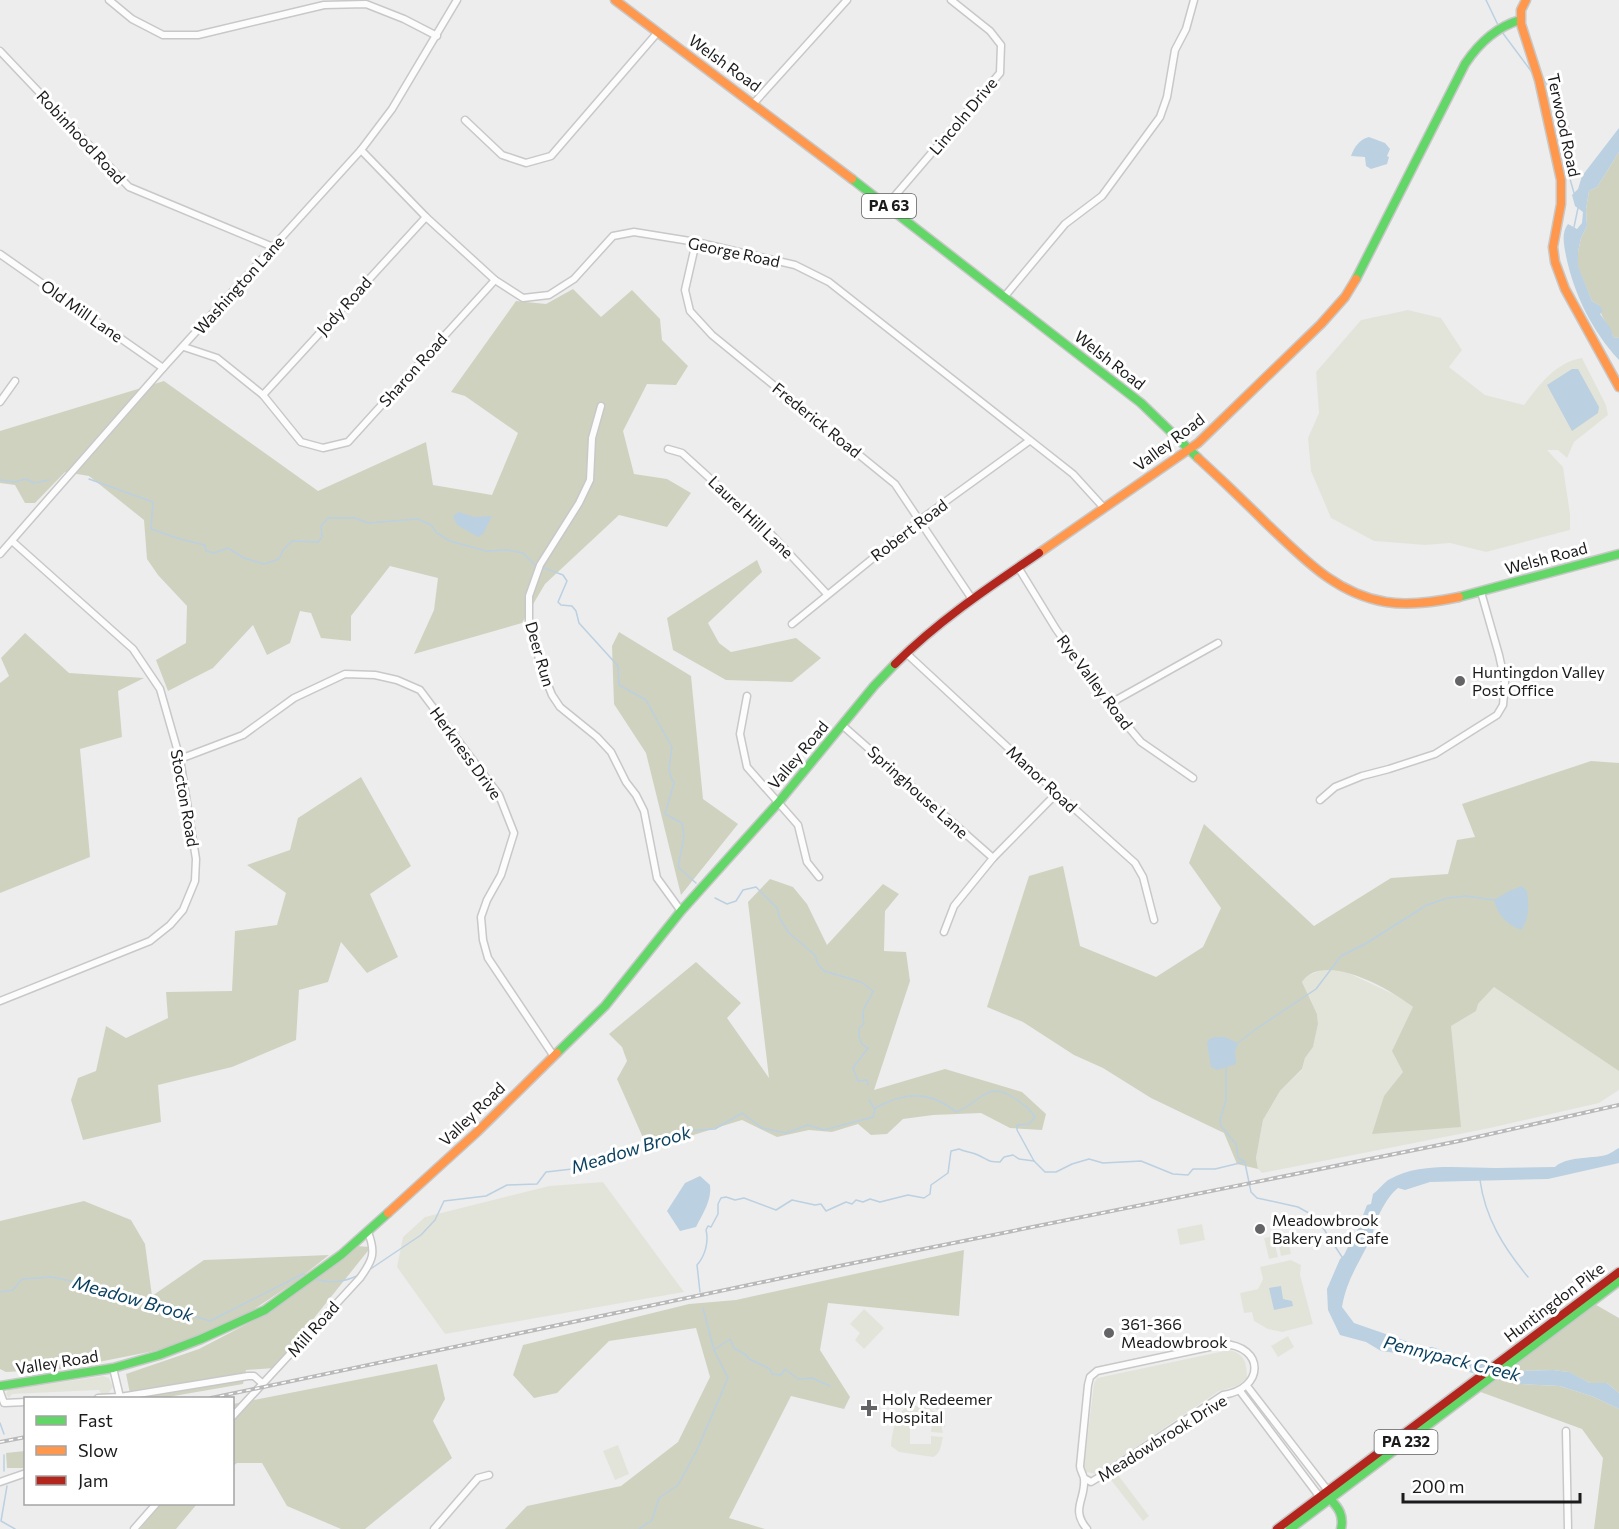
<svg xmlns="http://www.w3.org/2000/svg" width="1619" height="1529" font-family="Commissioner,sans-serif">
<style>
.green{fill:#e3e4d9}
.forest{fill:#d0d2c0}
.water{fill:#bbd0e0}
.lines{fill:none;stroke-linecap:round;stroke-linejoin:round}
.stream{stroke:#bbd0e0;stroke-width:1.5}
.street-casing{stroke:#c8c8c9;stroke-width:9}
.fast-casing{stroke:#c8c8c9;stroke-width:11}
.slow-casing{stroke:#c8c8c9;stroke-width:11}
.jam-casing{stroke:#c8c8c9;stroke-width:11}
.street{stroke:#fcfcfc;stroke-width:6}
.fast{stroke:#63d668;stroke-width:8}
.slow{stroke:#ff974d;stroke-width:8}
.jam{stroke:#b3261e;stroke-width:8}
.rail-casing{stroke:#b9b9ba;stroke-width:4}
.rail{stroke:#fff;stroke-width:1.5;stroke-dasharray:4.5;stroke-linecap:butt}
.poi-dot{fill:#646466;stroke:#fff;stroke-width:2}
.labels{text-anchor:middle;stroke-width:6;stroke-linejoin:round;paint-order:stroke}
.shield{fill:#fff;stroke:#5f5f60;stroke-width:1.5}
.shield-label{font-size:15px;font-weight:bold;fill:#1b1b1c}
.street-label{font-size:16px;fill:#1b1b1c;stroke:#fff}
.poi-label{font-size:16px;fill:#1b1b1c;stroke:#fff;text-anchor:start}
.water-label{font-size:18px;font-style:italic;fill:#0a405f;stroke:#fff}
</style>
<rect width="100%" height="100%" fill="#ededee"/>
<!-- green -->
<g class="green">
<path d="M1408 310 1441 318 1462 350 1449 367 1485 395 1524 405C1539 385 1556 362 1582 358L1606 405 1608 415 1574 442 1567 458 1558 450H1547L1563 467 1570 514V530L1486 552 1450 543 1425 545 1374 541 1331 518 1311 471 1308 438 1319 413 1316 372 1361 320Z"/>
<polygon points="1323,969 1344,971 1402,998 1413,1007 1478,1004 1494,987 1619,1015 1619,1090 1599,1103 1490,1128 1262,1173 1258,1169 1256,1158 1263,1120 1280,1091 1302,1070 1305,1058 1313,1047 1318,1024 1317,1014 1302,982 1305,977"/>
<polygon points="603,1182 684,1292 445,1334 397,1267 403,1237 425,1217 549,1186"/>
<polygon points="1202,1224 1205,1240 1180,1245 1177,1229"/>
<polygon points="1287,1234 1291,1254 1281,1256 1277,1236"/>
<polygon points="1273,1236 1278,1257 1269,1259 1264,1238"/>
<polygon points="1291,1260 1301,1265 1300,1275 1313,1324 1282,1332 1268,1329 1254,1321 1252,1312 1244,1313 1240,1293 1258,1289 1263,1279 1260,1267"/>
<polygon points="864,1309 884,1328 864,1349 855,1340 860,1333 850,1324"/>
<polygon points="1288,1336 1294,1347 1278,1357 1271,1346"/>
<path d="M1229 1350C1245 1353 1247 1364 1247 1378L1237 1386 1219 1391 1096 1474 1086 1472 1084 1466 1094 1383 1097 1378Z"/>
<polygon points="103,1376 109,1378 113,1387 107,1395 102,1395 99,1390 12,1394 9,1398 6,1394 8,1390"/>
<path d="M891 1394C920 1395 950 1393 945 1430 944 1408 924 1395 903 1405L901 1401 895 1400 889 1402Z"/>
<path d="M910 1405 929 1408 939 1415 943 1433 931 1432 932 1423H910V1444H931V1436L943 1437C941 1444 941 1454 933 1457L899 1452 891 1446C892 1432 896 1411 910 1405Z"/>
<polygon points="618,1445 629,1474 615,1480 603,1451"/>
<polygon points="1118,1475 1149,1516 1143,1521 1111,1480"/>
</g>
<!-- forest -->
<g class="forest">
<path d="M1619 152V338L1613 337C1610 325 1600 318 1599 305L1592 301 1578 267V252L1581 238 1587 226 1586 209 1589 191 1597 187Z"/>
<polygon points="573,289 601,317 632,290 660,319 662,340 688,366 676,385 647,384 623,431 634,474 667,479 691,493 667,527 619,515 545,584 522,623 414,654 434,610 438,578 390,566 351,616 351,641 321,638 311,613 300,611 290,643 267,655 253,625 213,668 168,691 156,660 186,643 187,606 158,575 147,559 144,520 89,476 65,472 35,503 25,503 15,485 0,483 0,431 164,381 318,491 426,442 433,485 492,495 518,433 465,396 451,392 516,301 546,304"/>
<polygon points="757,560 762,572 708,623 719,643 731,652 796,638 821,658 792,682 726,680 673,650 667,618"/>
<polygon points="619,632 691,676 703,799 738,824 681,895 646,753 614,704 612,646"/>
<polygon points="25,633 69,673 144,678 118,691 122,737 80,749 90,857 0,893 0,683 9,676 1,658"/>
<path d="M1591 761 1619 763V1071L1494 987 1478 1004 1476 1011 1451 1026 1461 1127 1372 1134 1384 1096 1403 1072 1392 1051 1413 1007C1392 990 1323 950 1302 982L1317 1014 1318 1024 1313 1047 1305 1058 1302 1069 1280 1091 1263 1120 1256 1158 1258 1169 1237 1164 1224 1133 1151 1098 1103 1068 1074 1055 1023 1022 987 1007 1029 876 1063 866 1080 946 1156 977 1203 947 1221 908 1189 863 1204 824 1314 926 1391 878 1448 874 1457 840 1475 837 1462 804Z"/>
<polygon points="361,777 411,866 370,894 398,957 367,973 341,942 328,982 299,990 296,1040 232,1067 158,1085 161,1122 83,1140 71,1100 78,1078 96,1071 106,1026 126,1038 168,1018 166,992 232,991 235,931 277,925 286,893 247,865 290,850 298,818"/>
<polygon points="770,879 793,887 807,904 827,945 883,884 899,894 885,911 884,951 906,952 910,981 874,1090 945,1069 1022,1092 1046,1114 1042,1130 1010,1128 981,1113 933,1115 903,1119 887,1134 871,1135 858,1124 832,1132 809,1130 777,1137 742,1120 648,1149 617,1079 627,1061 622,1047 609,1034 696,962 741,1003 727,1018 769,1078 748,902"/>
<polygon points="84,1201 131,1220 145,1244 152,1296 204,1260 329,1255 295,1282 250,1312 194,1338 154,1351 63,1369 6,1372 0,1369 0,1221"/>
<polygon points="355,1246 371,1247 274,1368 246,1370 243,1384 162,1398 131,1398 126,1374 199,1349 270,1312"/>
<polygon points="964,1250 959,1316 828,1303 820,1350 850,1397 844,1409 791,1396 729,1518 765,1529 505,1529 527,1506 621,1486 678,1442 710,1377 696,1328 609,1341 557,1393 534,1398 513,1375 523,1345 689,1304 736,1300"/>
<polygon points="1591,1302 1619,1318 1619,1393 1607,1383 1590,1383 1568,1372 1553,1370 1514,1371 1504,1368"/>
<polygon points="437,1364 445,1399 433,1421 452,1458 365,1529 341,1529 287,1506 262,1463 237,1463 233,1466 233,1404"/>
<polygon points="1491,1378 1521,1384 1560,1386 1594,1397 1619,1409 1619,1529 1594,1529 1603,1458 1582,1429 1475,1390"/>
<polygon points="25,1451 25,1468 7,1468 6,1453"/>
<polygon points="161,1504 197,1504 176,1529 140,1529"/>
</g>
<!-- water -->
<g class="water">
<path d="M1619 128V152L1597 187 1589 191 1586 209 1587 226 1581 238 1578 252V266L1592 301 1599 305 1603 311 1600 314 1611 329 1613 337 1619 338V360C1592 331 1574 294 1566 256 1564 245 1561 233 1568 224L1577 229 1582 223 1583 212 1575 206 1572 195 1578 189 1582 176Z"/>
<path d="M1369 137 1385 143 1390 149 1387 156 1389 157 1387 164 1371 169 1366 166 1365 157 1351 156C1354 147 1360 139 1369 137Z"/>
<polygon points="1572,369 1578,369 1599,407 1598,413 1572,431 1547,385"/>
<polygon points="459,512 474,517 492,516 483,534 478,537 457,525 453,516"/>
<path d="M1522 886 1527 891C1529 906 1530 917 1521 930 1507 925 1497 914 1494 900L1509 891Z"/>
<polygon points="1215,1037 1225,1037 1238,1043 1235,1052 1236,1064 1217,1070 1211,1067 1207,1043 1209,1039"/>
<path d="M1619 1148V1163L1548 1179 1430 1182 1405 1190 1398 1188C1386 1198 1382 1210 1375 1222 1373 1227 1374 1232 1372 1236 1360 1262 1347 1278 1342 1307L1354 1323 1423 1347H1432L1479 1363 1514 1371 1553 1370 1569 1372 1590 1383H1607L1619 1393V1409L1594 1397 1560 1386 1521 1384 1486 1377 1411 1355 1381 1351 1366 1342 1340 1335 1328 1310 1327 1289 1340 1259 1344 1255 1352 1239 1355 1236 1367 1205 1371 1204 1373 1194C1380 1189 1384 1182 1390 1179 1419 1162 1463 1168 1495 1168 1515 1168 1535 1167 1555 1167 1567 1156 1590 1159 1606 1155 1610 1154 1615 1150 1619 1148Z"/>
<path d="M700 1176 710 1185C712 1200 703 1213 696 1227L680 1231 667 1211 685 1183Z"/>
<polygon points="1281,1286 1283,1299 1292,1301 1293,1306 1274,1310 1269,1288"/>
</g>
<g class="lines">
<!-- stream -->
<g class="stream">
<polyline points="1486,0 1498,25"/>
<polyline points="1502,32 1531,71"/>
<polyline points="1541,76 1559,101 1574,143 1568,172 1574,193"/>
<polyline points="1574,227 1578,208"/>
<polyline points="89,479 153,502 151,529 180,539 205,545 206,551 214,553 228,548 244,558 264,564 279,559 283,550 292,541 318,542 322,537 321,526 328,518 355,518 368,523 418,519 431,525 437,533 450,541 486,551 508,550 523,553 535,565"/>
<polyline points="0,480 14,482 26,479 34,483 49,480"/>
<polyline points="544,568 563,575 567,581 558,602 561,605 572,606 576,611 579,623 618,666 619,685 646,700 658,722 672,747 669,770 671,778 674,783 665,814 682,823 684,837 678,867 696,883"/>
<path d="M715 898 727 904 736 901 743 890 756 887 777 908 780 919 789 933 815 955 818 964 824 971 861 982 873 991C867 1007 860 1006 864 1024L859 1028C859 1038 858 1043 868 1048L853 1068 858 1081 867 1080 868 1085"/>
<polyline points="1238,1043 1256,1029 1316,989 1341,956 1365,944 1427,905 1448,898 1466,896 1494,900"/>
<polyline points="1226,1068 1226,1100 1220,1120 1221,1126 1236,1144 1238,1158 1244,1161"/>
<polyline points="869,1100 874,1108"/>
<path d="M875 1108C905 1092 929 1090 956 1112 980 1104 986 1079 1014 1098 1023 1104 1029 1108 1035 1117L1029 1124 1017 1125V1130L1034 1161 1045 1172H1056L1072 1164 1089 1159 1103 1163 1141 1161 1173 1174 1188 1175 1193 1169H1215L1244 1162"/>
<polyline points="1245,1163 1251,1192 1257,1198 1298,1207 1316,1217 1342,1257"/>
<path d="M1480 1180C1485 1218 1504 1248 1528 1277"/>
<polyline points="369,1270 421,1235 435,1220 444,1201 486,1196 507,1185 537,1184 546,1172 581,1168 617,1151 683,1131 715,1129 742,1113 762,1128 786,1133 808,1125 824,1130 873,1117 875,1109"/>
<path d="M315 1279C331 1284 344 1282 359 1275"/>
<polyline points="0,1292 13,1290 22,1279 52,1277 85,1284 210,1321 303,1274 308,1276"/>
<path d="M700 1292 697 1265C705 1256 709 1242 706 1230L708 1226 711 1227 718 1214V1204L721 1198 726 1197 735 1200 744 1198 776 1210 792 1200 815 1205 821 1204 826 1211 846 1202 852 1204 856 1200 863 1202 870 1199 880 1202 908 1195 924 1198 930 1194 931 1185 948 1173 951 1151 959 1149C965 1152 972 1152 978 1155 989 1160 987 1162 1000 1162L1004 1157 1013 1155 1019 1159 1034 1161"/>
<polyline points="714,1350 730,1339 734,1348 746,1355 749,1359 770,1369 772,1374 781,1375 785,1369 798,1379 812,1378 830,1386"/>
<polyline points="0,1423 4,1434"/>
<polyline points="4,1471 4,1455"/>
<polyline points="7,1486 1,1521 15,1529"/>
<polyline points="639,1529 652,1520 659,1498 678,1485 697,1450 728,1378 714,1350 703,1308"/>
</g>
<defs>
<g id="street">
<polyline points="109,0 132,19 163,35 198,35 324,5 366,4 404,19 437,36"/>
<polyline points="0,51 129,187 273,247"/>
<polyline points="754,103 847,0"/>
<polyline points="465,120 502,155 526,163 551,156 658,32"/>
<polyline points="361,150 426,217 495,280 523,298 549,295 574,279 613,236 634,232 696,242 795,265 829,282 1073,474 1104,508"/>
<polyline points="887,205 1000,73 1001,45 990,31 951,0"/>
<polyline points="696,242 685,290 690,311 712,335 895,484 972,599"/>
<polyline points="0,254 163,368"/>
<polyline points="1005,296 1065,224 1102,196 1160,117 1167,97 1175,50 1186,29 1194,0"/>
<polyline points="184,347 217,358 263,395 301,442 323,448 348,442 495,280"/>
<polyline points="263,395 426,217"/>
<polyline points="0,402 15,381"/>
<polyline points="601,406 592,438 590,480 579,503 540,565 529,596 529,622 542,670 552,695 560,707 597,737 611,752 626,782 636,795 644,811 657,878 681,911"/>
<polyline points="668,449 682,453 770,533 827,594"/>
<polyline points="0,554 163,368 361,150 392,109 457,0"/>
<polyline points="1018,567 1056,629 1109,704 1141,742 1193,778"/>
<polyline points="792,624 920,520 1029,441"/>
<polyline points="906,653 1057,793 1135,863 1143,877 1154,920"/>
<polyline points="747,696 740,734 747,767 798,825 807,862 819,877"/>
<polyline points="1109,704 1218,643"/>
<polyline points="842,725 993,858"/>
<polyline points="180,759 243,735 294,698 345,674 375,675 397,680 420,690 499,795 514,833 501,875 487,900 481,917 483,940 488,958 553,1055"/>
<polyline points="1320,800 1335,787 1362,776 1389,769 1435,754 1497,715 1503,705 1505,682 1499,655 1481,592"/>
<polyline points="944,932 954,906 993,858 1057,793"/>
<polyline points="0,1001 150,941 170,925 183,910 195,881 196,859 180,759 160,689 133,649 12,541"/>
<polyline points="113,1368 120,1397"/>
<polyline points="1247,1386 1329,1492"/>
<polyline points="1240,1391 1319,1496 1322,1497"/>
<polyline points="0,1392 4,1403 26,1402"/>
<polyline points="98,1398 120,1397 248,1376 254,1376 263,1384"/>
<path d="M232 1417 360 1278C373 1260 376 1253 368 1232"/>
<polyline points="1566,1431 1568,1529"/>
<path d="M1084 1478 1091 1482 1101 1476 1223 1395C1265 1389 1265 1346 1223 1344L1097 1371 1090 1377 1088 1385 1080 1466C1080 1471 1084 1475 1084 1479 1086 1499 1070 1509 1087 1529"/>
<polyline points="0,1482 26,1473"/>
<polyline points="134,1529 156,1504"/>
<polyline points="434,1529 478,1478 489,1475"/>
</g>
<g id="fast">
<polyline points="852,179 1141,403 1198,458"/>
<path d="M1356 279 1465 64C1479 43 1496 27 1520 20"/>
<polyline points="1459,597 1619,554"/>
<polyline points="557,1053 605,1006 681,911 778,803 874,686 895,664"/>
<polyline points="0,1386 113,1368 159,1355 201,1339 265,1310 341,1255 388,1213"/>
<path d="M1330 1499C1339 1508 1344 1516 1341 1529"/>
<polyline points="1290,1529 1619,1281"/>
</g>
<g id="slow">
<polyline points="615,0 852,179"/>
<polyline points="1526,0 1521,10 1521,24 1539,80 1561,180 1561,204 1553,247 1555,262 1565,289 1619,387"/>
<path d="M1198 458C1222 480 1245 502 1268 525 1303 558 1336 594 1386 602 1410 606 1435 602 1459 597"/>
<polyline points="1039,553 1198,443 1321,324 1345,297 1356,279"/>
<polyline points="388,1213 477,1132 557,1053"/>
</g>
<g id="jam">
<path d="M895 664C938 621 989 587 1039 553"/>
<polyline points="1277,1529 1619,1272"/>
</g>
</defs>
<!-- street casing -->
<use href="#street" class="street-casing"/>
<!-- fast casing -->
<use href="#fast" class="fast-casing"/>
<!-- slow casing -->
<use href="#slow" class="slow-casing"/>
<!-- jam casing -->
<use href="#jam" class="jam-casing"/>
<!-- street -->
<use href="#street" class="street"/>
<!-- fast -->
<use href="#fast" class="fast"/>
<!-- slow -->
<use href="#slow" class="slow"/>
<!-- jam -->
<use href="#jam" class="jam"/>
<defs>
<g id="rail">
<polyline points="211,1398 844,1265 1459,1141 1619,1105"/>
<polyline points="0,1442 26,1437"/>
</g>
</defs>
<!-- rail casing -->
<use href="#rail" class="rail-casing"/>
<!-- rail -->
<use href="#rail" class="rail"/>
</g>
<!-- markers -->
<g class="poi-dot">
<circle cx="1460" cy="681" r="6"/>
<circle cx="1260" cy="1229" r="6"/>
<circle cx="1109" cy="1333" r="6"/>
<path d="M866 1399h6v6h6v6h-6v6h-6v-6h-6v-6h6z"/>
</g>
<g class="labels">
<!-- shield labels -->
<g class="shield">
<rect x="862" y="194" width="54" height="24" rx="4.5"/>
<rect x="1374.5" y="1430" width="63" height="24" rx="4.5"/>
</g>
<g class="shield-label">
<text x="889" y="211">PA 63</text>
<text x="1406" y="1447">PA 232</text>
</g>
<!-- street labels -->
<g class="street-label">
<text transform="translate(725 63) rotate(36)" y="6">Welsh Road</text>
<text transform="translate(963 116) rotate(-50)" y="6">Lincoln Drive</text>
<text transform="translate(1564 125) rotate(78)" y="6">Terwood Road</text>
<text transform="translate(81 137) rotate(47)" y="6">Robinhood Road</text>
<text transform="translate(734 252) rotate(12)" y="6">George Road</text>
<text transform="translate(239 285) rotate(-48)" y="6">Washington Lane</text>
<text transform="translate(344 306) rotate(-48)" y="6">Jody Road</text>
<text transform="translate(82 311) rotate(35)" y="6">Old Mill Lane</text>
<text transform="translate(1110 360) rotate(38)" y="6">Welsh Road</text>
<text transform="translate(413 370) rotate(-48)" y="6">Sharon Road</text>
<text transform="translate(817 420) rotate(39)" y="6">Frederick Road</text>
<text transform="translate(1169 442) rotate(-37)" y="6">Valley Road</text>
<text transform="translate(751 517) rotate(44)" y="6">Laurel Hill Lane</text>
<text transform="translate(909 530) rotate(-37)" y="6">Robert Road</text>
<text transform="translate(1546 558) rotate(-15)" y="6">Welsh Road</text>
<text transform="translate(540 654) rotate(74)" y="6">Deer Run</text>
<text transform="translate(1095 682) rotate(53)" y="6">Rye Valley Road</text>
<text transform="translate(466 753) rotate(54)" y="6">Herkness Drive</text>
<text transform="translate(798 755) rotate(-50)" y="6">Valley Road</text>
<text transform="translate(1042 779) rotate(43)" y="6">Manor Road</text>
<text transform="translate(918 792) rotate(42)" y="6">Springhouse Lane</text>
<text transform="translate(185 798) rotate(80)" y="6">Stocton Road</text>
<text transform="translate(472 1114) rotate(-44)" y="6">Valley Road</text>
<text transform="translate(1554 1302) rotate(-37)" y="6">Huntingdon Pike</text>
<text transform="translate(313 1329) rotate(-48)" y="6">Mill Road</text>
<text transform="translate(57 1362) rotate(-9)" y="6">Valley Road</text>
<text transform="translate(1162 1438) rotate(-32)" y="6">Meadowbrook Drive</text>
</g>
<!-- poi labels -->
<g class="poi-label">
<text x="1472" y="678">Huntingdon Valley<tspan x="1472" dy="18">Post Office</tspan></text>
<text x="1272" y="1226">Meadowbrook<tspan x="1272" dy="18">Bakery and Cafe</tspan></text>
<text x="1121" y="1330">361-366<tspan x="1121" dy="18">Meadowbrook</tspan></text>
<text x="882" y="1405">Holy Redeemer<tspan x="882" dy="18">Hospital</tspan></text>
</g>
<!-- water labels -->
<g class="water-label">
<text transform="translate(631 1150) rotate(-17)" y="6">Meadow Brook</text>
<text transform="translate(133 1299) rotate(16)" y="6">Meadow Brook</text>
<text transform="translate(1452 1359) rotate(14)" y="6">Pennypack Creek</text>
</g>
</g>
<!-- legend -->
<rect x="24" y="1397" width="210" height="108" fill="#ffffff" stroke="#a4a4a4" stroke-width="1.5"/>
<rect x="36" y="1416" width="30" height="9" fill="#63d668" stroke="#a4a4a4" stroke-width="1.5"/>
<text x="78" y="1427" font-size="18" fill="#1b1b1c">Fast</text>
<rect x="36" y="1446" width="30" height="9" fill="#ff974d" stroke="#a4a4a4" stroke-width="1.5"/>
<text x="78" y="1457" font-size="18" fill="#1b1b1c">Slow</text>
<rect x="36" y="1476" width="30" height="9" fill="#b3261e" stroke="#a4a4a4" stroke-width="1.5"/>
<text x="78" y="1487" font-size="18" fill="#1b1b1c">Jam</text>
<!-- scale -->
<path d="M1403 1493v9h177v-9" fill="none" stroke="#1b1b1c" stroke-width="3"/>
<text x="1412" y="1493" font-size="18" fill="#1b1b1c" stroke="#ffffff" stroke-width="4.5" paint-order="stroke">200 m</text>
</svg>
